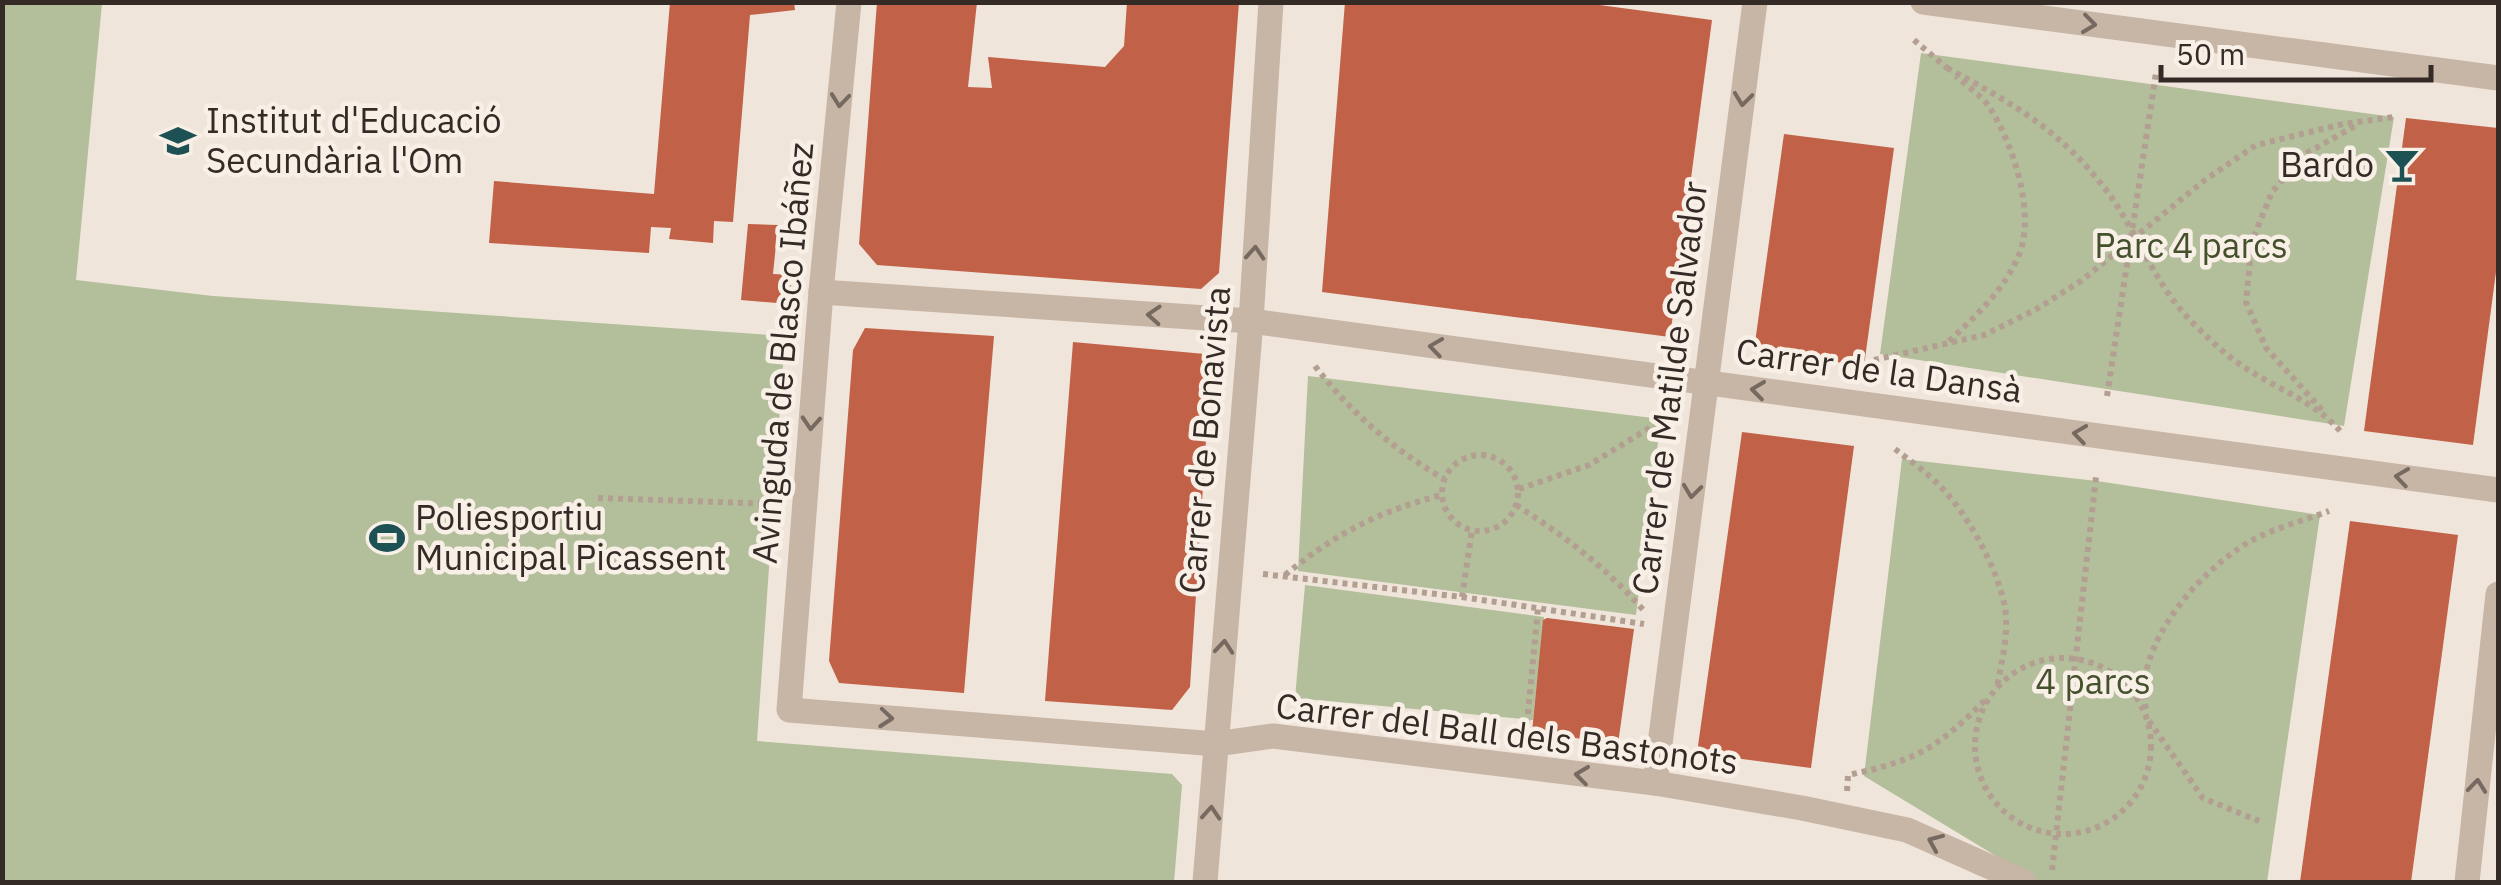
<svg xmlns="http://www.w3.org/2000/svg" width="2501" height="885" font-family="'IBM Plex Sans',sans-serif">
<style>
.green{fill:#b3be9b}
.building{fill:#c16147}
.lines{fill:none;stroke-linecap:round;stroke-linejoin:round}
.path{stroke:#b39f91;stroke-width:6;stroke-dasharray:5 5;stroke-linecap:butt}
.minor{stroke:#c7b5a6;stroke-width:25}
.oneway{stroke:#766960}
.labels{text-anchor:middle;stroke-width:9;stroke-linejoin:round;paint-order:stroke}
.poi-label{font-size:35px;fill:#342b27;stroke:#f8efe6;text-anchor:start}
.park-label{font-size:35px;fill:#44512c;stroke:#f8efe6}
.street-label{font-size:35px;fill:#342b27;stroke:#f8efe6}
</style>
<rect width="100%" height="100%" fill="#f0e5da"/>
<!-- green -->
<g class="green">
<polygon points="3,2 102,3 76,280 213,296 785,336 757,741 1172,774 1182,785 1174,882 3,882"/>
<polygon points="1921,53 2394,117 2344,426 1880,354"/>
<polygon points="1308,376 1661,419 1636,615 1298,571"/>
<polygon points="1902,459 2097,481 2320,515 2267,882 2039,882 1864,776"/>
<polygon points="1305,585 1544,617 1533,720 1295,698"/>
</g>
<!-- building -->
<g class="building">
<polygon points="670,2 794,2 795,10 750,15 733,222 714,221 713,243 669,239 671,228 651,227 649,253 489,243 494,181 654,194"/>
<polygon points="877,2 977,2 968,87 992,88 988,57 1105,67 1124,46 1127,2 1239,2 1219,273 1201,289 877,265 859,244"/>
<polygon points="1345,2 1577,2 1712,20 1670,337 1322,292"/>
<polygon points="2406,118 2498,128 2498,257 2473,445 2364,431"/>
<polygon points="1784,134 1894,148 1864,366 1754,350"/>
<polygon points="748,224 778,225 773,274 792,275 789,304 741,300"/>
<polygon points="865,328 994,336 964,693 839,683 829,661 853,350"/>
<polygon points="1073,342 1205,354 1211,363 1190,687 1172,710 1045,701"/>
<polygon points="1742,432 1854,446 1811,768 1697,753"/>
<polygon points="2350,521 2458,535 2411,882 2300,882"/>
<polygon points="1547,618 1634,629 1618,744 1532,732 1543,620"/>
</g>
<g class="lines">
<!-- path -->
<g class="path">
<polyline points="1914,40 1947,68"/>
<path d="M1947 68C2016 105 2065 133 2112 198 2139 238 2156 285 2190 320 2205 335 2223 353 2241 365 2274 388 2315 401 2341 432"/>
<path d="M1949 341C1976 316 2003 291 2018 257 2037 216 2013 144 1990 108 1982 96 1967 86 1956 76"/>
<polyline points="1874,360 1984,335 2035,310 2081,281 2205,180 2256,145 2343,124 2394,117"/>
<path d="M1315 366C1351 413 1393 449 1444 479"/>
<polyline points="2107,396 2156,73"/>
<polyline points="2322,410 2266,348 2246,302 2252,241 2272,192 2305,154 2357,125"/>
<path d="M1895 449C1909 460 1925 471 1938 484 1966 511 1998 568 2005 608 2009 633 2002 661 1997 686"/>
<circle cx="1480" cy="493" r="38"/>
<polyline points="1519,489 1589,465 1669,416"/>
<polyline points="598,498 778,504"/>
<path d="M1516 505C1569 539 1604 566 1646 613"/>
<polyline points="1263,574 1462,597 1472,530"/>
<path d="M1285 575C1335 534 1379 511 1442 495"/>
<polyline points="1462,597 1644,624"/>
<circle cx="2063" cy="746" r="88"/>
<path d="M2146 709C2132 647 2199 571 2249 542 2273 528 2303 521 2329 511"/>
<polyline points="2149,721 2203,798 2259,821"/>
<polyline points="1526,734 1538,608"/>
<path d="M1847 791 1848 775C1916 761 1938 748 1986 699"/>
<polyline points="2052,870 2096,477"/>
</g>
<!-- minor -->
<g class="minor">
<polyline points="849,2 821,292 789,710 1216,744 1273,736 1655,783 1802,808 1907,830 2024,882"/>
<polyline points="1923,2 2498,78"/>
<polyline points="821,292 1251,321 2498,490"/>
<polyline points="1655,783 1755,2"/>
<polyline points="1205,882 1251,321 1271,2"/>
<polyline points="2467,882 2498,594"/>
</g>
</g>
<!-- one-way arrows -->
<defs><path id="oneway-chevron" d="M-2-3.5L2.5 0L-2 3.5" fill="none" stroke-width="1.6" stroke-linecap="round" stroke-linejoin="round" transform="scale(2.5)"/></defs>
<g class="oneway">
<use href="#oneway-chevron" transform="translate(2089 24) rotate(7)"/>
<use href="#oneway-chevron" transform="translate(1743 99) rotate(97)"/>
<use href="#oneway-chevron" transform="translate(840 100) rotate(96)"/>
<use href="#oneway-chevron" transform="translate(1255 253) rotate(-86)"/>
<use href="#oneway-chevron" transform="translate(1154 315) rotate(-176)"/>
<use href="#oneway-chevron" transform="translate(1436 347) rotate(-172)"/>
<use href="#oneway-chevron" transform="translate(1758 390) rotate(-173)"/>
<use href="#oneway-chevron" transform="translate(811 423) rotate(94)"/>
<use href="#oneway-chevron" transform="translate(2080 434) rotate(-172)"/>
<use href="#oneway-chevron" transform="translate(2402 477) rotate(-172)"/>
<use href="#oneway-chevron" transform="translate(1692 491) rotate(97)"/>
<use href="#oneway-chevron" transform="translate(1224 647) rotate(-85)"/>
<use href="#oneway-chevron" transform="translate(886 718) rotate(5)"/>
<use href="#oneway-chevron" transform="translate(1582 775) rotate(-173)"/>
<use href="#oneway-chevron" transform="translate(2477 786) rotate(-84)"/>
<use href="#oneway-chevron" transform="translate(1211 813) rotate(-86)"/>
<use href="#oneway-chevron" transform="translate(1935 842) rotate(-157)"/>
</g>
<!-- icons -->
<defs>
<symbol id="school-bare" viewBox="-9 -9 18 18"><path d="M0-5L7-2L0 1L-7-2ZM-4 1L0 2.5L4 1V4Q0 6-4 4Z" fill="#1e5153" stroke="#f8efe6" stroke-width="2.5" paint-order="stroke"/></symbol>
<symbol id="bar-bare" viewBox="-9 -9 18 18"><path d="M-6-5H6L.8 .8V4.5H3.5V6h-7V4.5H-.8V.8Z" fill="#1e5153" stroke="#f8efe6" stroke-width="2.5" paint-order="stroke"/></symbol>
<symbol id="stadium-bare" viewBox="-9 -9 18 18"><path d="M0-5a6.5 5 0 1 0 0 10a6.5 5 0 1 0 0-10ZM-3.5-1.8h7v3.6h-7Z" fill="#1e5153" stroke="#f8efe6" stroke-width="2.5" paint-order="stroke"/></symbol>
</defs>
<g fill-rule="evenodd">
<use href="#school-bare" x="153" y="116" width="50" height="50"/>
<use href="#bar-bare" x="2377" y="140" width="50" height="50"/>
<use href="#stadium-bare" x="362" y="513" width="50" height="50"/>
</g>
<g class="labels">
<!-- poi labels -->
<g class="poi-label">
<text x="206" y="133">Institut d'Educació<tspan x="206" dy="40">Secundària l'Om</tspan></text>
<text x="2374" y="177" text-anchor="end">Bardo</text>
<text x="415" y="530">Poliesportiu<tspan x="415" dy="40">Municipal Picassent</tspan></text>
</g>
<!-- park labels -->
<g class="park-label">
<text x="2191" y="258">Parc 4 parcs</text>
<text x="2093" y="694">4 parcs</text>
</g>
<!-- street labels -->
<g class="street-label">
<text transform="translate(783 353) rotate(-85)" y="12">Avinguda de Blasco Ibáñez</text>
<text transform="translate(1879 371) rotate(8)" y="12">Carrer de la Dansà</text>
<text transform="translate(1670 388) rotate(-83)" y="12">Carrer de Matilde Salvador</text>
<text transform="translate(1205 440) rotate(-85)" y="12">Carrer de Bonavista</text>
<text transform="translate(1507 734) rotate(7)" y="12">Carrer del Ball dels Bastonots</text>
</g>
</g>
<!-- border -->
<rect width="2501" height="885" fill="none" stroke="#342b27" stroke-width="10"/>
<!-- scale -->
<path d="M2161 65v15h270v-15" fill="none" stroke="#342b27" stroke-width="5"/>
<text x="2176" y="65" font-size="30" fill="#342b27" stroke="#f8efe6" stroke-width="8" paint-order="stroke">50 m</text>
</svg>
